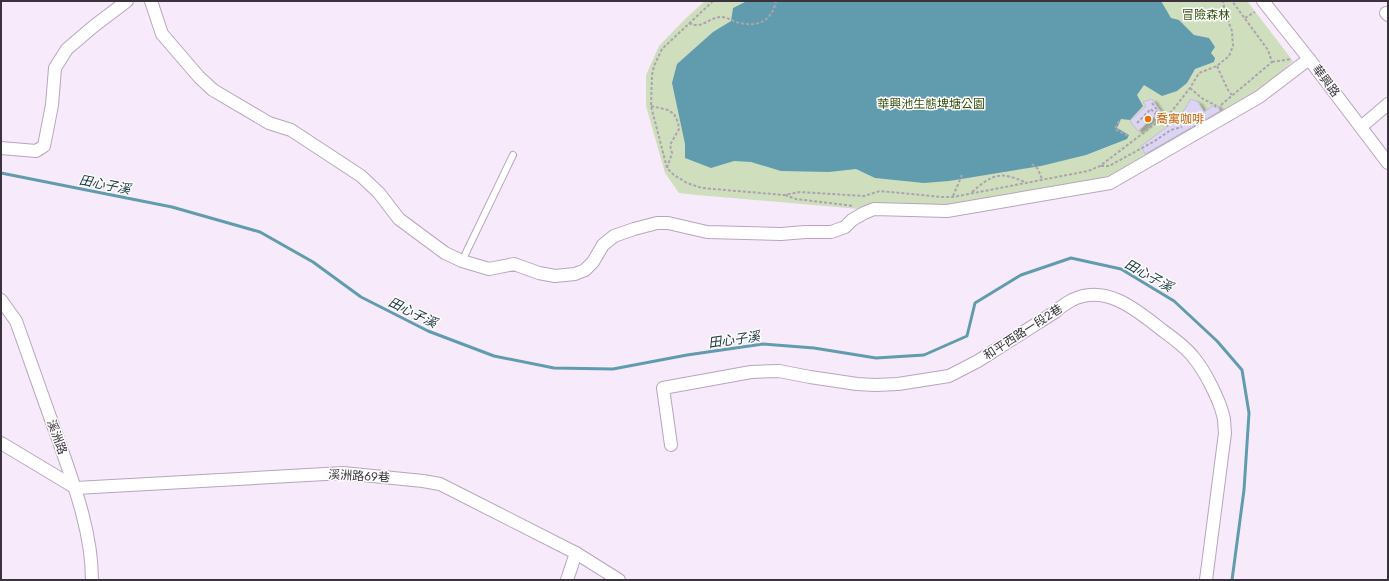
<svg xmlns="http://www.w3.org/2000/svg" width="1389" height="581" font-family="Jost,'Noto Sans TC',sans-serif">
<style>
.green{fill:#cfdfbe}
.water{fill:#619cae}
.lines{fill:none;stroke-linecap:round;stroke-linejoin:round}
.stream{stroke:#619cae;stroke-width:3}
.building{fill:#dcd4f3;stroke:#c5bddb;filter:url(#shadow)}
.lane-casing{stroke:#b8a4bf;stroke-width:8}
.street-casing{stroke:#b8a4bf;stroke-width:14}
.path{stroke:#ada3b0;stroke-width:2;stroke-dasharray:3 2;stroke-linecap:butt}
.lane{stroke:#fff;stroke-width:6}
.street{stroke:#fff;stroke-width:12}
.path-bridge{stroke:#ada3b0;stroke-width:2;stroke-dasharray:3 2;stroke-linecap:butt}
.food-dot{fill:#e8710a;stroke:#fdfdfd;stroke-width:1.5}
.labels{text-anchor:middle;stroke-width:3;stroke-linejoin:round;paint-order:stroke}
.park-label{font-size:12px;fill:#35500b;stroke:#fdfdfd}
.street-label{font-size:12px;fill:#3a323c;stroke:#fdfdfd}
.food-label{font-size:12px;fill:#c56008;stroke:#fdfdfd;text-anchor:start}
.water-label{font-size:13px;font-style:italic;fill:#17353e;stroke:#fdfdfd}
</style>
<defs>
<filter id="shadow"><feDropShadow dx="4.5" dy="2.5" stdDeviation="1" flood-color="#0004"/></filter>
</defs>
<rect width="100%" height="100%" fill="#f7ebfb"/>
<!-- green -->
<polygon class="green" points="705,1 1247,1 1293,61 1279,74 1251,96 1123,170 1095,182 951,209 880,205 859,209 697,195 679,193 665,173 646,106 646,75 659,46 686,18"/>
<!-- water -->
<polygon class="water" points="747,1 1161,1 1171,18 1179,20 1194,35 1209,38 1215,47 1211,53 1215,58 1214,62 1195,69 1187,83 1177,91 1162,96 1144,85 1137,95 1143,106 1130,120 1121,119 1117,128 1129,135 1127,139 1086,155 1041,166 949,181 924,183 875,178 856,169 829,172 781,171 751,162 734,161 711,168 685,158 685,144 672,83 677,64 713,32 731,21 733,8"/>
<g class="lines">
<!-- stream -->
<polyline class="stream" points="1,173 172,207 260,232 313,262 361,297 428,331 494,356 554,368 613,369 687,355 763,344 814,348 876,358 924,355 967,336 975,303 1021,275 1071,258 1121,269 1174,301 1217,341 1242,370 1249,413 1244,490 1232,580"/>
</g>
<!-- building -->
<g class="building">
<polygon points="1152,99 1160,111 1138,131 1130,121 1146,106 1143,102"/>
<polygon points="1191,99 1198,102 1204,112 1216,104 1220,111 1145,154 1141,146 1179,118"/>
</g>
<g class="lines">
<defs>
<polyline id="lane" points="462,261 513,155"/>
<g id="street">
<polyline points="151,1 162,34 199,77 213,90 269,123 291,130 361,176 379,193 399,219 445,253 462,261 489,269 514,264 539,273 555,276 575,274 585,270 593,262 603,245 614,236 634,229 657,223 668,223 707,232 781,234 805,232 831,232 845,227 852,220 864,213 874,209 947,211 1110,183 1259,97 1309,59"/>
<polyline points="1263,1 1309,59 1388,163"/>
<polyline points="1386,13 1388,15"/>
<polyline points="1361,127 1388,104"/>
<polyline points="1,148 36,151 44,146 52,105 55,68 67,49 94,26 127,1"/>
<path d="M1 300 16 321C30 360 43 398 57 436 73 482 92 531 92 580"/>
<polyline points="1,443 76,488 343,473 423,481 440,484 576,553 619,580"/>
<path d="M671 445 663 388 751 372 779 371 810 377 857 384 875 385 898 384 949 376 978 361 1055 312C1060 307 1065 304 1072 300 1105 283 1137 310 1162 330 1173 338 1186 347 1194 358 1205 371 1219 399 1223 415 1225 421 1224 427 1225 433L1206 580"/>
<polyline points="567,580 576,553"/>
</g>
</defs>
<!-- lane casing -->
<use href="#lane" class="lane-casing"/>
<!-- street casing -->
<use href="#street" class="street-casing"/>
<!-- path -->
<g class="path">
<polyline points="713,1 662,49 654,66 652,75 651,106 667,168 674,175 687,183 702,188 784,195 800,192 864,196 880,191 942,197 953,197 1088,171 1100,166 1172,111 1190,88 1199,73 1217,66 1229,56 1233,46 1232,31 1225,13 1223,1"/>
<polyline points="1245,18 1255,12"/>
<path d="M689 23C702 30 709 17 721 17 726 17 731 20 736 22 756 28 772 22 776 1"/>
<polyline points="1272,62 1291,59"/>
<polyline points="1217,66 1228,90 1232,95"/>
<polyline points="1190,88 1203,99 1215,105 1216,109"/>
<polyline points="1152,103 1158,111 1155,113"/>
<polyline points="1221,105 1272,62 1268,50 1232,1"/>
<polyline points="651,106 668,110 674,114 678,122 679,129 670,145 672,153 667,168"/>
<polyline points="1119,121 1115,129 1128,136"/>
<polyline points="1137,123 1151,109 1156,115"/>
<polyline points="1032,164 1038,169 1042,179"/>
<polyline points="1101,166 1109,166 1153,142 1171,130 1182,127"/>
<path d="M972 192C993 174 999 171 1025 182"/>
<polyline points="785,195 796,199 854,206"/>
<polyline points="953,196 962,175"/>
</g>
<!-- lane -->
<use href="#lane" class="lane"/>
<!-- street -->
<use href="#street" class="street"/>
<!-- path-bridge -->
<polyline class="path-bridge" points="1156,115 1168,126"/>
</g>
<!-- markers -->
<circle class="food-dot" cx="1148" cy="119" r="4"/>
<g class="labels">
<!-- park labels -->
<g class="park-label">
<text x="1206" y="19">冒險森林</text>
<text x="931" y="108">華興池生態埤塘公園</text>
</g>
<!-- street labels -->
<g class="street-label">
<text transform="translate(1326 81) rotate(53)" y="4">華興路</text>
<text transform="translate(1023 332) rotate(-33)" y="4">和平西路一段2巷</text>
<text transform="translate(57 437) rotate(70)" y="4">溪洲路</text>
<text transform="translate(359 476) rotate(3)" y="4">溪洲路69巷</text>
</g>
<!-- food labels -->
<g class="food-label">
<text x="1156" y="123">喬寓咖啡</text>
</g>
<!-- water labels -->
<g class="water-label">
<text transform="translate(105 184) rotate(11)" y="5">田心子溪</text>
<text transform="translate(1149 275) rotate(29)" y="5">田心子溪</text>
<text transform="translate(413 312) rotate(26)" y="5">田心子溪</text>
<text transform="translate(734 339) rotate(-8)" y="5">田心子溪</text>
</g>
</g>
<!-- border -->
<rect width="1389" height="581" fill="none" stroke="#3a323c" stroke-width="4"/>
</svg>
